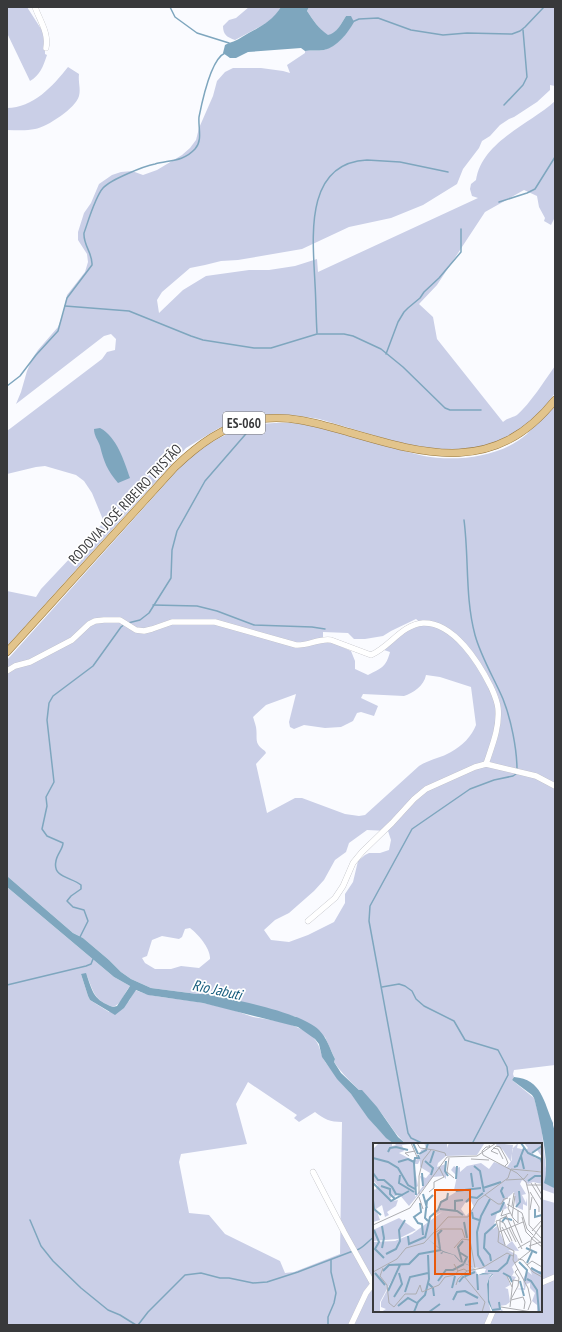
<svg xmlns="http://www.w3.org/2000/svg" width="562" height="1332" font-family="'PT Sans Narrow',sans-serif">
<style>
.green{fill:#cacfe7;fill-rule:evenodd}
.water{fill:#7ea6be}
.lines{fill:none;stroke-linecap:round;stroke-linejoin:round}
.stream{stroke:#7ea6be;stroke-width:1.5}
.minor-casing{stroke:#babbc1;stroke-width:6}
.major-casing{stroke:#9a793e;stroke-width:8}
.minor{stroke:#fff;stroke-width:5.5}
.major{stroke:#e2c48c;stroke-width:7}
.labels{text-anchor:middle;stroke-width:3.5;stroke-linejoin:round;paint-order:stroke}
.shield{fill:#fff;stroke:#747476;stroke-width:1}
.shield-label{font-size:13px;font-weight:bold;fill:#38393b}
.street-label{font-size:14px;fill:#38393b;stroke:#fff}
.water-label{font-size:15px;font-style:italic;fill:#165d7e;stroke:#fff}
.inset-river{fill:none;stroke:#7ea6be;stroke-width:2}
.inset-road{fill:none;stroke:#acadb1;stroke-width:1}
.view{fill:#e8590c;fill-opacity:0.15;stroke:#e8590c;stroke-width:2}
.inset-edge{fill:none;stroke:#38393b;stroke-width:2}
</style>
<rect width="100%" height="100%" fill="#fafbff"/>
<!-- green -->
<g class="green">
<path d="M7 7H27L45 35V54L47 55C43 67 40 75 30 81L7 33Z"/>
<path d="M249 7H281L275 16 265 24 235 40C227 37 223 35 223 26L229 20 236 18Z"/>
<path d="M309 7H555V86L550 85V90L537 102 514 117 509 119 500 125 490 136 482 141 479 148 463 169 457 184 423 205 391 218 349 227 302 249 238 260 221 261 205 265 190 268 162 292 157 300 159 313 183 290 206 276 249 270H269L295 266 317 259 318 272 478 198 472 196 470 189 471 184 476 180C482 141 529 125 555 101V217L551 225 544 221 545 218 539 207 537 196 524 190 485 212 437 285 419 304 433 317 437 339 503 422C507 418 512 418 517 415 530 404 545 380 555 366V393L547 404 523 428 510 437 473 450 417 448 319 419 293 415 276 414 250 418 219 428 186 448 178 457 7 646V591L36 597 41 589 104 522 92 493 84 481 76 475 45 466 36 467 7 474V431L102 359 107 352 115 350 116 339 111 334 104 336 16 404 21 392 27 371 32 359 38 350 58 327 63 314 67 295 85 272 88 262 87 254 78 240V232L84 213 91 203 99 184 112 175 121 172 132 171 143 175 157 170 182 155 190 148 196 140 199 128 213 96 217 81 225 72 233 68H261L283 71 290 73 287 65 305 53V51C311 50 318 51 324 50 337 46 348 33 353 22L346 16C341 24 337 33 328 36 319 29 313 20 307 11Z"/>
<path d="M68 67 79 74C78 82 81 89 79 96 76 108 47 127 35 129 26 131 16 130 7 130V108C33 108 53 86 68 67Z"/>
<path d="M555 404V1065L514 1070 513 1074 514 1077 512 1080 534 1098 541 1123 547 1178 554 1188 555 1185V1194L541 1189V1144H406C394 1134 388 1120 377 1108 363 1092 346 1080 334 1062L335 1059 325 1037 296 1017 209 994H197L151 988 131 979 121 972 109 960 83 938 73 933 7 876V660L184 463C198 449 214 440 232 432 298 406 360 442 424 456 457 462 501 457 527 434 530 431 533 427 536 424 542 418 549 412 555 404ZM416 619 423 625 406 629 381 649 390 652C386 667 382 668 368 675L355 669V661L351 651 329 641H323V632L348 633 354 639H365L383 636 391 631ZM426 675 440 677 471 687 476 725C472 736 462 746 451 752 441 758 430 759 419 766L365 815 359 816 345 814 302 798H295L267 813 256 764 266 753 265 751C253 743 258 739 256 727 255 723 254 720 253 717L266 705 296 694 289 722 290 727 294 729 304 725 325 728 341 727 353 721 357 713 361 712 374 716 378 706 361 698 363 694 404 696C413 693 424 686 426 675ZM367 830 388 831 391 840 389 850 380 853H369L365 855 358 861 353 882 345 894V903L334 922 308 935 289 942 271 940 264 930 275 920 289 913 314 891 324 880 335 860 346 852 349 843ZM190 928C198 934 211 949 210 959L199 968 181 966 171 969H155L145 963 142 958 147 956 152 940 162 936 179 939 182 937 185 929Z"/>
<path d="M7 887 114 977 130 986C124 993 122 1004 113 1007 94 1000 94 993 87 976L81 974 88 996 90 1000 109 1012 129 1001 135 990C156 999 181 998 203 1003 213 1005 223 1007 233 1010 240 1012 246 1015 253 1017 272 1020 292 1022 308 1033 322 1043 318 1051 326 1063 334 1074 342 1084 351 1094 365 1111 376 1131 394 1144H374V1311H541V1199L555 1203V1325H7ZM248 1082 297 1115 294 1118 299 1122 315 1112C324 1119 330 1122 342 1122L340 1254 294 1272 285 1273 280 1261 225 1234 209 1215 189 1213 179 1162 181 1154 247 1144 236 1104Z"/>
</g>
<!-- water -->
<g class="water">
<path d="M281 7H309L307 11C313 20 319 29 328 35 337 33 341 24 346 16H351L354 22C348 33 337 47 324 50 318 51 311 50 305 51L301 48 248 52 236 58H230L223 53 225 45C230 42 237 41 242 37 257 28 271 23 281 7Z"/>
<path d="M100 428C117 437 124 461 130 478L118 483C107 470 104 462 100 446 98 440 94 436 94 429Z"/>
<path d="M7 876 73 933 83 938 109 960 121 972 131 979 151 988 197 994H209C235 1000 301 1012 319 1030 327 1038 330 1049 335 1059L334 1062 341 1073 359 1090H362L377 1107 398 1137 406 1144H394L386 1138 368 1118 351 1094 337 1079 322 1057 319 1044 315 1039 298 1027 203 1003 148 995 136 990 124 1008 115 1015 90 1000 88 996 81 974 86 973 87 976C93 993 94 1000 113 1007L117 1006 130 986 114 977 7 887Z"/>
<path d="M514 1077C542 1079 544 1103 553 1123V1125L555 1132V1185L554 1188 544 1183C551 1167 539 1116 534 1098L532 1095 512 1080Z"/>
</g>
<g class="lines">
<!-- stream -->
<g class="stream">
<polyline points="170,7 175,17 197,33 229,43"/>
<polyline points="352,22 359,19 378,18 411,30 443,35 467,33 512,34 520,31 525,27 544,7"/>
<polyline points="504,105 523,85 527,77 523,30"/>
<polyline points="499,202 527,193 535,189 555,157"/>
<polyline points="65,306 129,311 191,336 203,340 254,348 271,348 317,334 344,334 353,336 381,349 403,367 445,408 450,410 481,410"/>
<path d="M317 333C316 317 316 300 315 284 313 240 303 163 367 160L400 162 448 172"/>
<polyline points="386,354 398,322 404,312 408,308 420,298 424,292 439,278 461,252 461,229"/>
<path d="M7 386 20 376 36 355 58 331 67 298 92 265C93 254 83 245 84 233 88 222 95 197 103 188 110 180 144 166 155 164 169 160 183 162 195 149 203 140 198 128 199 117 202 102 211 59 225 53"/>
<path d="M464 520C469 558 465 598 475 635 481 657 494 678 503 699 511 719 517 749 517 770"/>
<polyline points="153,605 197,606 217,611 254,625 312,627 325,629"/>
<polyline points="128,623 140,620 149,613 171,578 172,550 177,531 205,481 251,428"/>
<path d="M80 937 88 921 84 910 73 907 67 901 71 896 81 889V885C72 877 52 878 56 861 57 854 63 849 63 843L47 836 42 829 47 806 46 797 54 782 47 720 49 703 53 696 93 666 121 627 125 624"/>
<polyline points="7,985 86,966 91,964 93,959"/>
<polyline points="382,987 399,984 405,986 412,991 416,999 424,1006 454,1021 465,1040 498,1050 507,1067 508,1075 472,1144"/>
<polyline points="424,1144 411,1138 408,1133 369,921 370,906 412,829 470,789 494,780 513,776 516,774"/>
<polyline points="30,1220 41,1246 53,1261 81,1288 108,1310 120,1315 136,1325"/>
<path d="M357 1250C364 1247 368 1241 374 1237"/>
<polyline points="138,1325 148,1312 185,1275 201,1273 220,1278 229,1278 253,1283 267,1282 298,1272 353,1251"/>
<polyline points="328,1325 328,1317 334,1303 336,1293 331,1272 331,1260"/>
</g>
<defs>
<g id="minor">
<path d="M35 7C40 21 49 33 46 48"/>
<path d="M7 671 15 666 30 662 72 640 89 624 95 621 104 620H120L136 630 144 631 152 629 172 622H215L296 645C308 646 319 638 331 640L371 655C390 647 401 625 423 623 454 622 479 663 491 687 494 694 497 700 498 708 500 727 492 746 486 764"/>
<polyline points="308,921 335,898 343,886 353,863 362,852 392,823 414,799 426,789 475,767 486,764 536,776 555,786"/>
<polyline points="313,1172 344,1232 373,1284 374,1283"/>
<polyline points="541,1283 555,1277"/>
<polyline points="351,1325 366,1293 373,1284"/>
<polyline points="487,1325 493,1311"/>
</g>
<path id="major" d="M7 652 175 467C198 445 223 426 255 420 287 414 317 423 348 432 427 455 495 475 555 400"/>
</defs>
<!-- minor casing -->
<use href="#minor" class="minor-casing"/>
<!-- major casing -->
<use href="#major" class="major-casing"/>
<!-- minor -->
<use href="#minor" class="minor"/>
<!-- major -->
<use href="#major" class="major"/>
</g>
<g class="labels">
<!-- shield labels -->
<rect class="shield" x="223" y="412" width="42" height="22" rx="3"/>
<g class="shield-label">
<text x="244" y="428">ES-060</text>
</g>
<!-- street labels -->
<g class="street-label">
<text transform="translate(125 504) rotate(-47)" y="5">RODOVIA JOSÉ RIBEIRO TRISTÃO</text>
</g>
<!-- water labels -->
<g class="water-label">
<text transform="translate(217 990) rotate(12)" y="5">Rio Jabuti</text>
</g>
</g>
<!-- overview -->
<g transform="translate(373 1143)">
<rect width="169" height="169" fill="#fafbff"/>
<path d="M6 0H19V3L23 2 21 0 37 2H29L31 8 26 10 41 18 46 15 48 7 53 5 51 0H74V5L76 0H120L111 1 104 12 73 13 65 20 64 24 73 21V36L70 33 60 34 36 63 26 51 21 54 20 51 17 56 20 58 25 57 23 63 14 69 16 72 12 74 9 62 3 66 7 77 0 79V45L2 47 5 43 0 37V6ZM47 17V24L57 30 53 35 47 33 50 43 42 54V45L45 43 41 21H45ZM124 0 140 2 138 19 130 7 123 2ZM145 0 144 5 153 7 155 5 151 0H169V14L164 7 159 10 162 15 169 16V28H155L169 29V41L160 39 155 41 149 37 147 41 153 51 149 52 153 60 154 55V63L150 61V67L143 64 141 49 131 58 134 65 124 70 120 86 124 83 133 103 139 98 146 108 135 107 144 112 145 117 139 124 141 129 139 133 143 134 139 140 134 132 137 142 132 145 135 146 137 159 133 162 126 163 127 168 129 166 130 169H120L116 156V136L120 132 111 131 113 126 100 124 105 132 119 131 116 135 114 140 115 157 118 169H8L13 166 8 164V159L27 122 7 159V169H0V99L22 98 39 91 69 69 63 72 68 58 83 49 81 47 84 33 78 27 81 23 84 25 87 24V29L94 23 108 20 116 26 121 19 134 24 139 17V6ZM98 58 101 64 93 73 88 66 92 60ZM26 75 43 87 25 96 0 98V87ZM159 124 164 128H169L168 169H164V162L159 158 162 150 157 145V140L153 141 152 147 143 146 151 145 150 136 154 128 159 132 157 126Z" fill="#cacfe7" fill-rule="evenodd"/>
<path d="M55 96 70 108 82 112 88 119 96 122 95 115 97 122 101 125 105 132 110 130 120 131 116 136V156L120 169 115 159 114 141 116 135 119 131 105 132 100 124 87 119 81 112 70 109 69 111 67 110 70 109Z" fill="#7ea6be"/>
<path class="inset-river" d="M40 0 45 11M148 0 155 10 168 16 169 20M15 9 17 5 23 4 35 7M159 10 169 3M46 11 53 7 55 0M148 13 151 26M0 15 15 19 25 25 35 42 42 46M52 18 60 25 58 32M73 18 72 28 75 33M25 19 35 16 41 19M57 20 61 8M101 23 107 28 111 49M141 24 144 23 151 5M0 30 5 37H11L19 44 23 51 30 52M49 30 50 43M98 30 100 44M27 32 26 40 41 49M83 36 84 23M155 38 162 33H169M0 40 18 58 36 48M8 43 17 46V51L22 56M130 44 128 48 131 55M110 45 128 39M83 48 108 45M50 51 54 65M43 52 41 20 42 15H46L45 12M0 57 1 66 8 72M93 59 98 54 104 55 110 50M47 60 48 69 41 74 45 80 49 81 50 92M143 64 147 59 146 48M67 66 84 68 90 72M162 66V74L169 72M82 67V58L90 57M99 69 100 75 106 77M118 72 127 68 131 59M55 78 52 75 54 58 60 52M91 79 94 95M129 79 132 75 139 77M1 87 6 99 2 106 11 115M35 93 36 101 52 94M52 95 57 74 65 67 68 59 74 56 75 50M9 105 11 95 9 83M153 105 164 110M67 106 65 91 69 87M86 109 94 114 91 120M13 111 23 106 27 98 26 87 32 77M118 118 117 112 111 105 112 91 123 81M89 119 85 104 90 98M146 119 154 127 152 138M154 120 159 109M111 123 105 112 104 89 108 73 117 56M158 125 169 131M10 128 16 122 36 121 46 111 68 107M115 128H125L134 120 137 112M2 130 12 142M130 130 137 134 139 139M104 131 105 147M154 136 158 138 164 147 166 169M65 138 73 127H80L91 121M147 138 151 153M86 139 90 134 102 129M55 140 60 145 61 153M79 145 82 133M15 148 27 122M32 149 37 134 55 130M21 154 29 141 26 130M80 157 84 149 92 148 105 155M92 162 105 160M25 163 35 155 44 160M119 167 127 166 126 159M41 169 45 159 52 152 56 136 55 112M56 169 67 161"/>
<path class="inset-road" d="M38 0 44 14M44 0 47 5 61 7 72 10 73 13M116 2 117 4H113L109 8 110 12 144 30 153 39 156 51V82L169 96M120 5 125 6 130 16M125 11 118 8 123 3 127 4 133 15 135 20 132 23M36 13 32 10 42 8M76 15 74 29 81 35M98 16 116 17M133 37 151 36 155 31M158 40 169 58M162 40 169 52M154 42H169M56 49 61 45V39L71 34 66 24M157 49 166 64V69M46 51V33L50 17 58 7M112 52 125 61H128L131 56 135 55M46 54 50 66M137 55 135 65 140 75 145 80M134 61 149 70 154 86 160 92M139 63 141 50M130 67 128 73 137 70M157 67 159 54M133 72 141 91M139 73 142 53M149 74 153 89 159 95M127 77 123 78 126 88 125 99 141 108 140 117 155 145 158 159 155 167M140 77 149 100M127 78 131 80 139 98M145 80V67M0 82 37 65 74 14 104 13 123 0M127 84 132 102M127 84V76L134 73M129 84 137 99M136 85 143 99M159 88 169 77M63 89 68 86H89L92 95M126 89 150 79M141 91 149 106M160 93 169 101M158 95 169 104V108M156 103 168 99M81 105 89 96 97 97 102 125M145 105 157 98M145 116 150 117 160 129 169 134M142 120 157 108 158 97 169 81M81 121 85 128 91 126 94 128M154 122 159 118 169 124M10 125 7 133 14 142 16 160 21 164 32 151H43L47 142 49 149 66 142 72 134 82 132 85 128M0 129 24 116 33 105 51 100 75 74H95L105 57 135 35 138 26 169 29M91 133 112 159 109 169M134 133 139 144M83 142 85 136 94 128 109 125 134 110 140 113M138 156 145 143 146 135 142 129 145 126M138 157 150 154 152 159 151 166M128 164 159 169M137 164 140 137 146 138"/>
<path class="view" d="M62 47H97V131H62Z"/>
<rect width="169" height="169" class="inset-edge"/>
</g>
<!-- border -->
<rect width="562" height="1332" fill="none" stroke="#38393b" stroke-width="16"/>
</svg>
